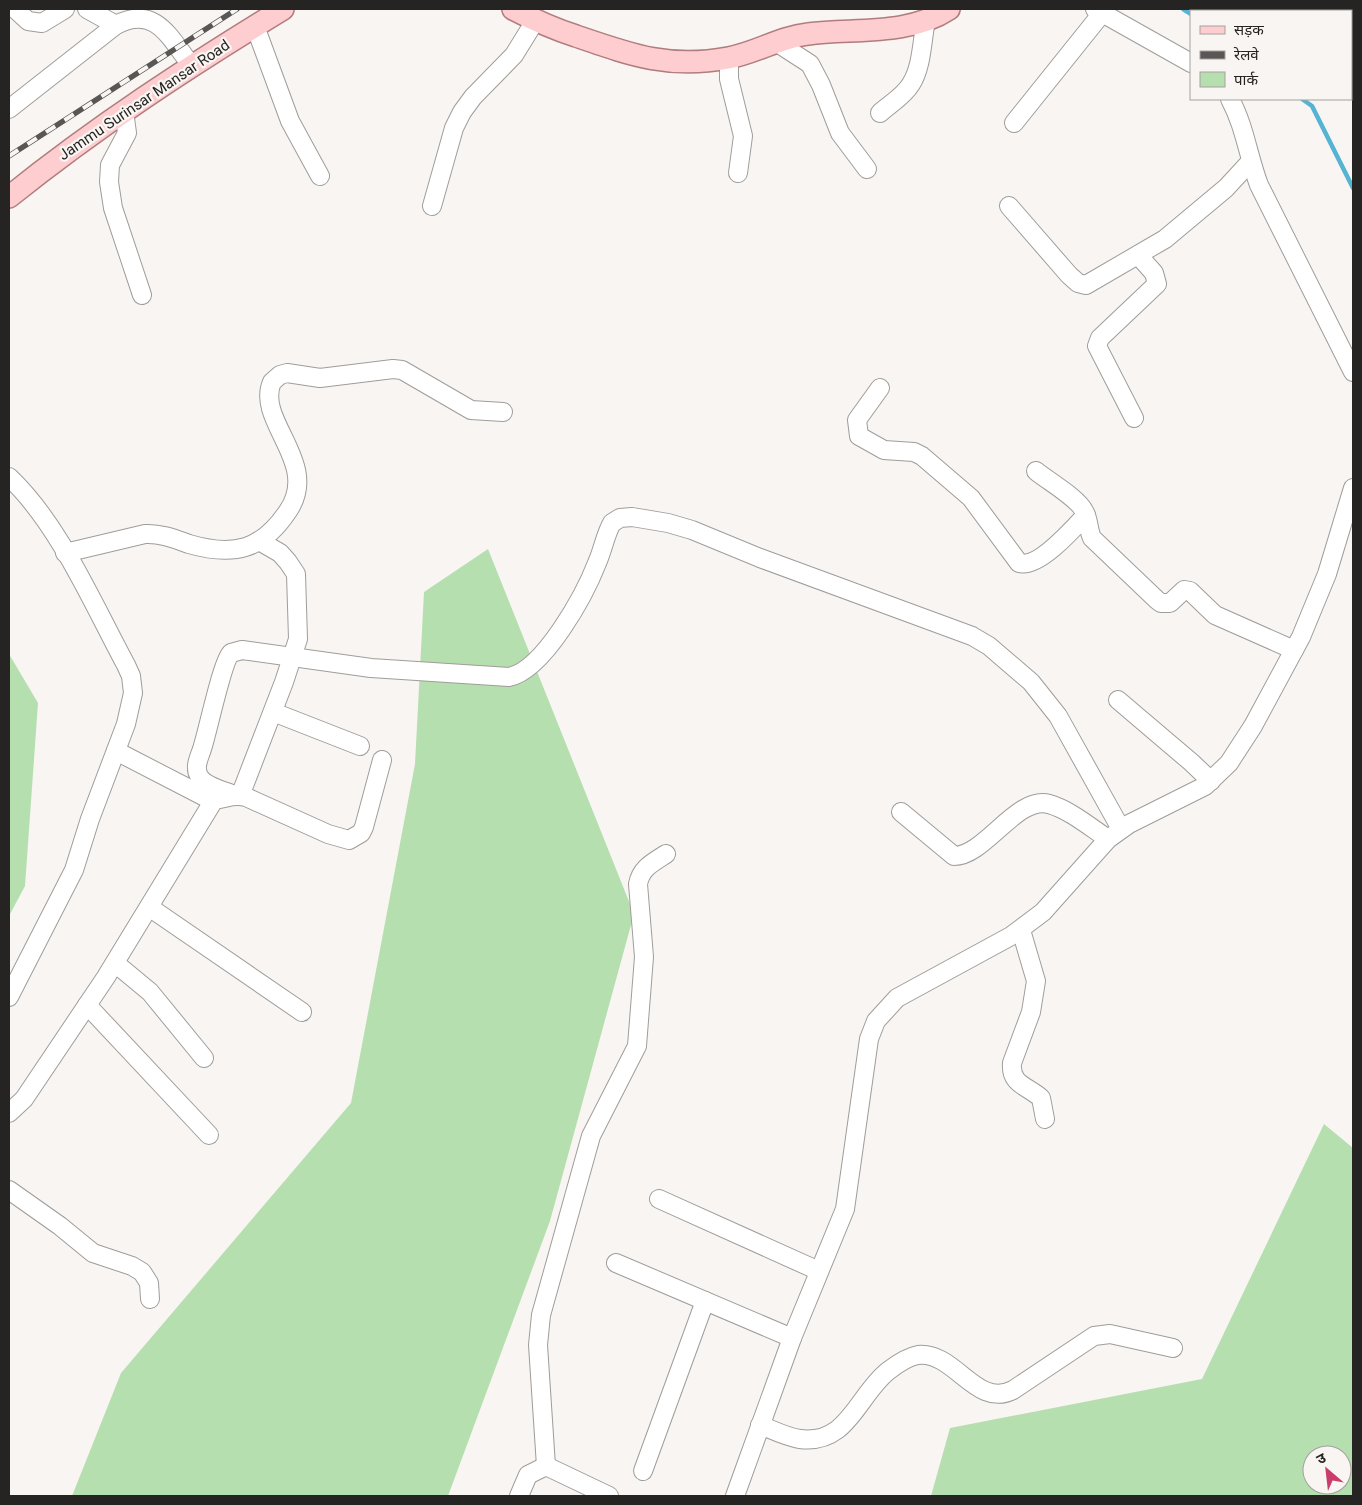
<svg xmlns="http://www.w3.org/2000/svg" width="1362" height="1505" font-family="Roboto,'Noto Sans Devanagari',sans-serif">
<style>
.green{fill:#b6dfaf;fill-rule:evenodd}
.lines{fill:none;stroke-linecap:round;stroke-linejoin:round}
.stream{stroke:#55b4d2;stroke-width:4.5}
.minor-casing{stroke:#9f9d9a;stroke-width:20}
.major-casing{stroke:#b17c7e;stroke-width:24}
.minor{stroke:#fff;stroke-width:18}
.major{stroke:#fecdcf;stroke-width:21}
.rail-casing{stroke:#595756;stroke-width:5.5}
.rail{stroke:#f8f5f2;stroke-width:4;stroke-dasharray:11;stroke-linecap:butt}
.labels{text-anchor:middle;stroke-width:4.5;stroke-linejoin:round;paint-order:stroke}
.street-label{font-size:15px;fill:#252423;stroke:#f8f5f2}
</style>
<rect width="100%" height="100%" fill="#f8f5f2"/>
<!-- green -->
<g class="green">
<polygon points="488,549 634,914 550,1221 448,1496 72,1496 121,1373 351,1103 415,764 424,592"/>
<polygon points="9,654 38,703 25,886 9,916"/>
<path d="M1324 1124 1353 1148V1496H931L950 1428 1202 1379ZM1312 1455H1342V1485H1312Z"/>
</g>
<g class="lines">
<!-- stream -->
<g class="stream">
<polyline points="1183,9 1191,14"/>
<polyline points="1302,99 1312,106 1353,188"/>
</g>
<defs>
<g id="minor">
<polyline points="15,9 28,21 42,23 65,9"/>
<polyline points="87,9 116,25"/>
<polyline points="1095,9 1191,63"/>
<polyline points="255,26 290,121 320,176"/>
<polyline points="776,42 810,64 821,85 840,133 867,169"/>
<polyline points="729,57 729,79 743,136 738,173"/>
<path d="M1230 99C1245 127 1248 156 1259 185L1353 372"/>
<path d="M9 109 116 25C155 4 170 38 191 65"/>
<polyline points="124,111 127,133 110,165 109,182 113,208 142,295"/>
<path d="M880 113C890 104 904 96 911 84 922 67 922 40 926 20"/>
<polyline points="1014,123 1103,12"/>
<polyline points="432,206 454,128 462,112 473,97 514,55 535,21"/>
<polyline points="1009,206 1069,275 1078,283 1086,285 1165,239 1226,188 1250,162"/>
<path d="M880 388 857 420 859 436 884 450 914 452 922 456 971 498 1019 563C1038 569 1074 528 1086 515"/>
<polyline points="1134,418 1097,346 1100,338 1157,284 1154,273 1138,255"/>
<path d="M1036 471C1048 481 1078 498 1084 511 1089 519 1088 529 1092 538L1157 600 1161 603H1170L1184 590 1190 591 1215 615 1294 650"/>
<path d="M9 477C59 524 93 604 126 665L131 676 133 693 126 724 90 819 74 870 9 997"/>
<path d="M65 553 145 534C160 533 175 539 189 544 234 557 262 550 288 511 321 463 255 421 272 382L280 375 287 373 320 378 393 369 402 370 471 410 503 412"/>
<polyline points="1118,700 1191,762 1211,781"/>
<polyline points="273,712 360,746"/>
<path d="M116 751 209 799C223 802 229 793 246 797L328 834 349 840 361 833 364 827 382 760"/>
<path d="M232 794C222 790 204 786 199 776 194 767 199 758 202 749 208 731 222 662 231 653L242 650 371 668 509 677C544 670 585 594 597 563 603 550 605 535 612 523L620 518 632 517 668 523 692 530 760 558 972 636 989 646 1031 682 1058 716 1121 829"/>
<polyline points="240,796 284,682 298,639 296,574 288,562 280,553 261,542"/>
<path d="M901 812 954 856C985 856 1017 795 1049 804 1070 810 1090 827 1108 839"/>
<polyline points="149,907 302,1012"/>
<path d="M1021 930 1036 981 1031 1012 1012 1063C1010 1085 1028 1086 1041 1098L1045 1119"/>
<polyline points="115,963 150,992 204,1058"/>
<polyline points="87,1005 209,1135"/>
<polyline points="9,1113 24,1099 106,977 214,800"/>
<polyline points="9,1190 60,1226 93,1253 132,1266 142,1272 149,1283 150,1299"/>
<polyline points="659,1199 819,1271"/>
<polyline points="616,1263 792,1338"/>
<path d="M760 1425C773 1430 786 1437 800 1439 848 1445 857 1396 888 1371 897 1364 907 1357 918 1355 955 1351 976 1409 1013 1390L1094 1336 1110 1334 1173 1348"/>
<path d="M546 1466 538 1345 541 1315 591 1136 637 1046 644 957 638 884C641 868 652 863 666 854"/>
<polyline points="643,1471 705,1301"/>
<polyline points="519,1496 528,1475 546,1466 609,1496"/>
<polyline points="735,1496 792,1338 845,1209 869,1039 876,1021 897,998 1011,936 1043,912 1108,839 1129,824 1205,786 1229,763 1253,726 1301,637 1327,574 1353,488"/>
</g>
<g id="major">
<path d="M513 9C534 20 554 29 576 36 631 55 669 69 728 58 756 53 780 37 808 34 854 28 908 36 949 9"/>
<path d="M9 197C96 127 188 67 283 9"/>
</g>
</defs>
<!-- minor casing -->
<use href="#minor" class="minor-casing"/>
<!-- major casing -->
<use href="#major" class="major-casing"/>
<!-- minor -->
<use href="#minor" class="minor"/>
<!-- major -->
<use href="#major" class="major"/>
<defs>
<polyline id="rail" points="9,156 237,9"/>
</defs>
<!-- rail casing -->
<use href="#rail" class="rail-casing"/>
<!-- rail -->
<use href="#rail" class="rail"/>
</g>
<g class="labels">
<!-- street labels -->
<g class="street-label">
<text transform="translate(144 100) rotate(-34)" y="5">Jammu Surinsar Mansar Road</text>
</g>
</g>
<!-- border -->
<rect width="1362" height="1505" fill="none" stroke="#252423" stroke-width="20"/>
<!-- legend -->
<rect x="1190" y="10" width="162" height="90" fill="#f8f5f2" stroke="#a4a19f"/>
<rect x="1200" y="26" width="25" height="8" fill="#fecdcf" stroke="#a4a19f"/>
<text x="1234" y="35" font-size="15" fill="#252423">सड़क</text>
<rect x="1200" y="51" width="25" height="8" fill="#595756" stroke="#a4a19f"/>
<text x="1234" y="60" font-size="15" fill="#252423">रेलवे</text>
<rect x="1200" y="72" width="25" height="15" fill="#b6dfaf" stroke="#a4a19f"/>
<text x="1234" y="85" font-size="15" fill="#252423">पार्क</text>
<!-- north arrow -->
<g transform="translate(1327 1470) rotate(332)"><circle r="24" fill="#f8f5f2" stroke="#a4a19f"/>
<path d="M0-4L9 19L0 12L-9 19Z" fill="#c93c6b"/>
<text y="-8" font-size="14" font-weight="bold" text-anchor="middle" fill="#252423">उ</text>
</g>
</svg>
